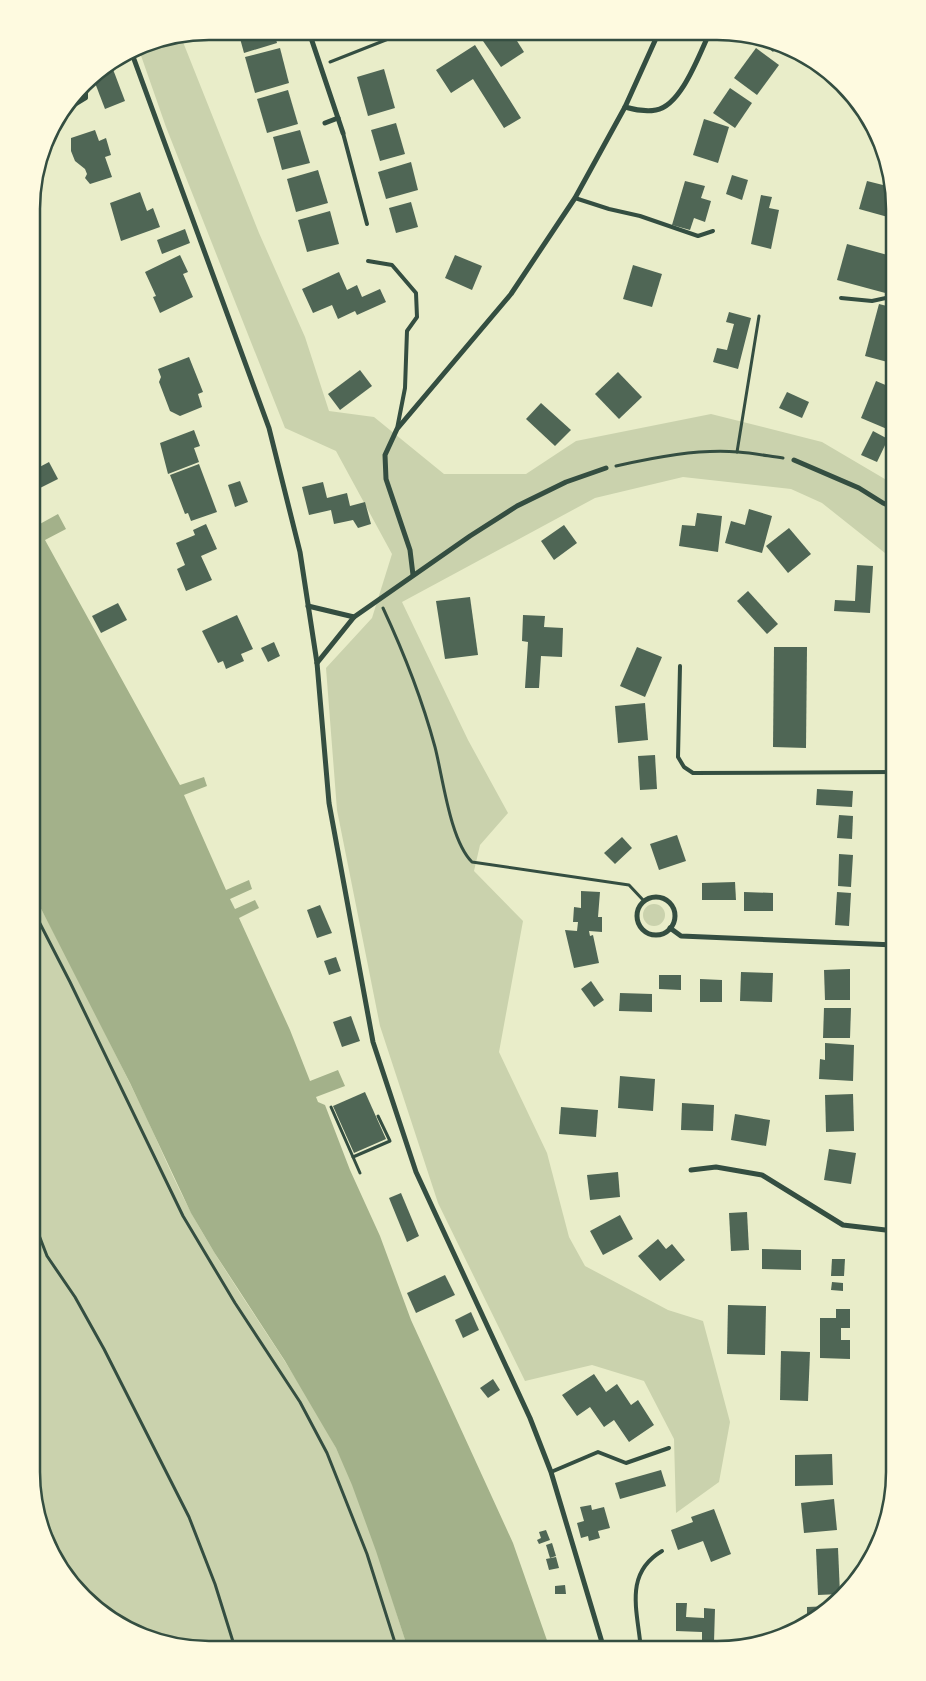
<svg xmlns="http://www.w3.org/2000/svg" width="926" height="1681" font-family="Signika,sans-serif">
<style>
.green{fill:#cad2ad}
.water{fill:#a3b18a}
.building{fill:#4f6655}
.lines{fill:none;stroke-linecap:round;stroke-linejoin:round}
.path{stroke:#344e41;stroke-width:3}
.service{stroke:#344e41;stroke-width:4}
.minor{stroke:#344e41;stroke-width:5}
.rim{fill:none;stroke:#344e41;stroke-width:2.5}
</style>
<rect width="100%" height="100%" fill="#e9edc9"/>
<!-- green -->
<g class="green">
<polygon points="181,37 259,233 305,337 329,411 374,417 444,474 526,474 576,441 711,414 822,442 895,485 895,561 822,503 791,489 683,477 595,498 402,602 468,740 508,813 480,845 474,871 523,921 499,1052 547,1153 569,1237 585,1266 668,1310 703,1321 730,1422 719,1482 676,1513 674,1439 644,1381 592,1365 525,1381 438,1203 380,1026 337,810 326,668 372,618 392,554 336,451 285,428 166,127 138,47"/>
<path d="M32 891C69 961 105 1032 140 1104 158 1141 173 1180 193 1216 237 1295 294 1367 336 1448 368 1511 386 1582 408 1649L186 1648 101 1613 68 1580 41 1529 31 1472Z"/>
<circle cx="654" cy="915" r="11"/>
</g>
<!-- water -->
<polygon class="water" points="58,514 66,529 45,540 180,785 204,777 207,786 184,795 226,890 249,880 252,889 230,899 235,909 255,900 259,908 239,918 290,1030 310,1081 338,1070 345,1086 316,1097 318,1102 325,1105 350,1170 380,1236 411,1320 513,1543 550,1649 408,1649 376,1551 352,1485 336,1448 285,1361 214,1252 191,1213 130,1083 32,891 32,515 38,525"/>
<!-- building -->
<g class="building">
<polygon points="238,31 274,32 277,43 244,53"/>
<polygon points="494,33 512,33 524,52 501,67 483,41"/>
<polygon points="518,33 535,33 524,41"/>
<polygon points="756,37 768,43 777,47 773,52"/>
<polygon points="475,45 521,118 504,128 473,79 451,93 436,70"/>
<polygon points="280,48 289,83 255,93 245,57"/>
<polygon points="756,48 779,65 757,95 734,78"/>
<polygon points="111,64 125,101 105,109 92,75"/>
<polygon points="384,69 395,108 368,116 357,77"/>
<polygon points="730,88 752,103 735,128 713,113"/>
<polygon points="288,90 298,124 267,133 257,99"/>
<polygon points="704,119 729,127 718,163 693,155"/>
<polygon points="396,123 405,154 380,161 371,130"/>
<polygon points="95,130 99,141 106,138 111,155 105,157 112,177 90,184 85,178 87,174 85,169 75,161 71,151 71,138"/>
<polygon points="300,130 310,163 282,170 273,137"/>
<polygon points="411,162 418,190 386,199 378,172"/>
<polygon points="318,170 328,203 296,212 287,179"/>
<polygon points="732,175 748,180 742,200 726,194"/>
<polygon points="685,181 705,186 701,198 711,201 705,222 694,218 690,230 672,225"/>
<polygon points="867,181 891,187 895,219 859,209"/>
<polygon points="140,192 147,211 153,208 160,227 121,241 110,203"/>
<polygon points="761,195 772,197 769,208 779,210 771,249 751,244"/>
<polygon points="411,202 418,227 396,233 389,208"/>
<polygon points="330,211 339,244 307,252 298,220"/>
<polygon points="185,229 190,243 162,254 157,240"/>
<polygon points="847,244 895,257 895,274 889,294 837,280"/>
<polygon points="180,255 188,272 183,274 193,297 160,313 153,297 156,296 145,272"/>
<polygon points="455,255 482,266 472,290 445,278"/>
<polygon points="633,265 662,274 652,307 623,299"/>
<polygon points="339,272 347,290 357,285 362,297 380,289 386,302 357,315 355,311 338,319 332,305 313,313 302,289"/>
<polygon points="879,304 895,308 895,364 865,356"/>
<polygon points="729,312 751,318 738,369 713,362 717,348 727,350 734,324 726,322"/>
<polygon points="189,357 203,392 198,394 202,407 180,416 170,411 159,382 161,377 158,369"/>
<polygon points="360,370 372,386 340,410 328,394"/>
<polygon points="618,372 642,397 619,419 595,394"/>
<polygon points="876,381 895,389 895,412 887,429 861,418"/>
<polygon points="787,392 809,402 802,418 779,408"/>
<polygon points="541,403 571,430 555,446 526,419"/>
<polygon points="194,430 200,446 194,448 199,462 168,474 160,443"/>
<polygon points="873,431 888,439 877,462 861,455"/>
<polygon points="49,462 58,479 32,492 32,471"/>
<polygon points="199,464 217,512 191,521 188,513 185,514 170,475"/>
<polygon points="240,481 248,502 235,507 228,485"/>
<polygon points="323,482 327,498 347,493 350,506 365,502 371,524 358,528 353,520 334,524 331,510 309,515 302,487"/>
<polygon points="749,509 772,516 762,553 725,543 731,521 745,525"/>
<polygon points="697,513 722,516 718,552 679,546 682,525 695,526"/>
<polygon points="206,524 217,549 201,556 212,580 186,591 177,569 185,565 176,543 195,535 193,530"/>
<polygon points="564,525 577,543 554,560 541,541"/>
<polygon points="789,528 811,554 788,573 766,546"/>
<polygon points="857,565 873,566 870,613 834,611 835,600 855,601"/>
<polygon points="748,591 778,624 767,634 737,601"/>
<polygon points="470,597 478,655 445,659 436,601"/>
<polygon points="118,603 127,620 101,633 92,616"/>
<polygon points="237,615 253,649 241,654 244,661 226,669 223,661 218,663 202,631"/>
<polygon points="523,615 545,616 544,627 563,628 562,657 541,656 539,688 525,688 528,642 522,641"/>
<polygon points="274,642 280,656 268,662 261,648"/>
<polygon points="637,647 662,657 645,697 620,686"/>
<polygon points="774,647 807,647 806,748 773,747"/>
<polygon points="645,703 648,740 618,743 615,706"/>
<polygon points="655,755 657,789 640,790 638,756"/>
<polygon points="817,789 853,791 852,807 816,805"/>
<polygon points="839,815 853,816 852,839 837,838"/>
<polygon points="677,835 686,861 659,870 650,844"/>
<polygon points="622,837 632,848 615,864 604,853"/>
<polygon points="839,854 853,855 851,887 838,886"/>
<polygon points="735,882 736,900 702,900 702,883"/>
<polygon points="581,891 600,892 598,917 602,917 602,932 589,931 590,936 593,935 599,963 574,968 565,930 577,931 578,922 573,922 574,907 581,908"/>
<polygon points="744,892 773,893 773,911 744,911"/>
<polygon points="837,892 851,893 849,926 835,925"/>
<polygon points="320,905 332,933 317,938 307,910"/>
<polygon points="336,957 341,971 329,975 324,961"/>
<polygon points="850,969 850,1000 825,1000 824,970"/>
<polygon points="741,972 773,973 772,1002 740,1001"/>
<polygon points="659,975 681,975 681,990 659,989"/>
<polygon points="700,979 722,980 722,1002 700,1002"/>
<polygon points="591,981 604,1000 594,1007 581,989"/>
<polygon points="620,993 652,994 652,1012 619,1011"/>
<polygon points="824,1008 851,1008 850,1038 823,1038"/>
<polygon points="351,1016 360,1041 342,1047 333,1022"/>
<polygon points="825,1043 854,1045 853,1081 819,1079 820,1059 825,1060"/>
<polygon points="620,1076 655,1079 653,1111 618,1108"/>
<polygon points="365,1092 386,1139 354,1153 333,1106"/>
<polygon points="853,1094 854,1131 826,1132 825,1095"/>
<polygon points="682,1103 714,1105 713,1131 681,1130"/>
<polygon points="561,1107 598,1110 596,1137 559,1134"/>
<polygon points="735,1114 770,1120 766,1146 731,1140"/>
<polygon points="829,1149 856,1153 851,1184 824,1180"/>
<polygon points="618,1172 620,1197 590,1200 587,1175"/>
<polygon points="401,1193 419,1236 407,1242 389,1198"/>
<polygon points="747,1212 749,1250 731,1251 729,1213"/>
<polygon points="620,1215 633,1239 603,1255 590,1231"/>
<polygon points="658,1239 666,1249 672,1244 685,1260 660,1281 638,1256"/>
<polygon points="762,1249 801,1250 801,1270 762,1269"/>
<polygon points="832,1259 845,1259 844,1276 831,1276"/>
<polygon points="445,1275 455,1295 416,1313 407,1293"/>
<polygon points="832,1282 843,1283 843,1291 831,1290"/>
<polygon points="728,1305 766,1306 765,1355 727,1354"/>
<polygon points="836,1309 850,1309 850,1328 841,1328 841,1340 850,1340 850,1359 820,1358 820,1318 836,1318"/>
<polygon points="471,1312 479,1330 463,1338 455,1320"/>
<polygon points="781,1351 810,1352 808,1401 780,1400"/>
<polygon points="594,1374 606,1392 617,1384 631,1405 638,1400 654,1425 629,1442 614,1420 604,1427 590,1407 577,1416 562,1395"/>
<polygon points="493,1379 500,1390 488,1398 480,1388"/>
<polygon points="832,1454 833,1485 795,1486 795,1455"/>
<polygon points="661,1470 666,1486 620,1499 615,1483"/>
<polygon points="834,1499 837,1530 804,1533 801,1503"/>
<polygon points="591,1505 592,1510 604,1507 610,1528 598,1531 600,1538 589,1541 588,1536 581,1538 577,1523 584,1521 580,1507"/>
<polygon points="714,1509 731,1554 711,1562 703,1541 678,1550 671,1530 693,1522 691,1517"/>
<polygon points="546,1530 550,1540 539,1544 537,1540 541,1538 539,1532"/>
<polygon points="552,1543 556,1556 550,1558 546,1545"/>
<polygon points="838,1548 840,1594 818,1595 816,1549"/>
<polygon points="556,1557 559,1568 549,1570 546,1559"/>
<polygon points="565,1585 566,1594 555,1594 555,1586"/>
<polygon points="676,1603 687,1603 686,1617 704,1618 704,1608 715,1609 714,1642 702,1642 702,1632 676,1631"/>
<polygon points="832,1606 825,1613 807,1623 807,1607"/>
</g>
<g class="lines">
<!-- path -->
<g class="path">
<polyline points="330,62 406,32"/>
<polyline points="737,452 759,316"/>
<path d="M616 466C656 457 697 449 738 452 753 453 768 456 783 458"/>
<path d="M383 608C404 653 422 699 435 747 443 778 450 840 472 862L629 885 644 901"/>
<polyline points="32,908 70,982 183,1216 235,1303 300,1402 327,1453 367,1554 397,1649"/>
<polyline points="331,1107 353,1157 390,1141 378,1116"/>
<polyline points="353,1157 360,1173"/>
<polyline points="32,1217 47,1256 75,1297 104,1349 189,1517 215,1584 235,1648"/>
</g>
<!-- service -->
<g class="service">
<polyline points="63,112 86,98 86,83"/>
<polyline points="343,133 367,224"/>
<polyline points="575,198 609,209 640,216 698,236 713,231"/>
<polyline points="368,261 392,265 416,293 417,317 407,331 405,388 397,429"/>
<polyline points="841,298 872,301 895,296"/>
<polyline points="680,666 678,757 684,767 693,773 895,772"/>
<polyline points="551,1472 598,1452 626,1463 669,1448"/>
<path d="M641 1650C638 1612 623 1574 662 1551"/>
</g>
<!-- minor -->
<g class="minor">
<polyline points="309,32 343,133"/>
<polyline points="131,51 269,428 300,552 317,663 329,803 373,1042 416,1172 530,1418 551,1472 604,1649"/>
<path d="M625 107C636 110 645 112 656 110 681 106 699 55 709 34"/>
<polyline points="325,123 338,118"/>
<polyline points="794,460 859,488 883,503 895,508"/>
<polyline points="413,575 410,550 386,479 385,455 397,429 511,294 575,198 625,107 658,34"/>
<polyline points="308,606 354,617"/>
<polyline points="317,663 354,617 470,536 517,506 566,482 606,468"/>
<circle cx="656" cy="916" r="19"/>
<polyline points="670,928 681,936 895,945"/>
<polyline points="691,1170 716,1167 762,1175 843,1225 894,1231"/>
<polyline points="894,1484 894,1475"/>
</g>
</g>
<!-- crop -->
<path d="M0 0H926V1681H0ZM209 40H717A169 169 0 0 1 886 209V1472A169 169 0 0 1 717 1641H209A169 169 0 0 1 40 1472V209A169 169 0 0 1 209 40Z" fill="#fefae0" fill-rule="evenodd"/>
<path class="rim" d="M209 40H717A169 169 0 0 1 886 209V1472A169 169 0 0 1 717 1641H209A169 169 0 0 1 40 1472V209A169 169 0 0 1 209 40Z"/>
</svg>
